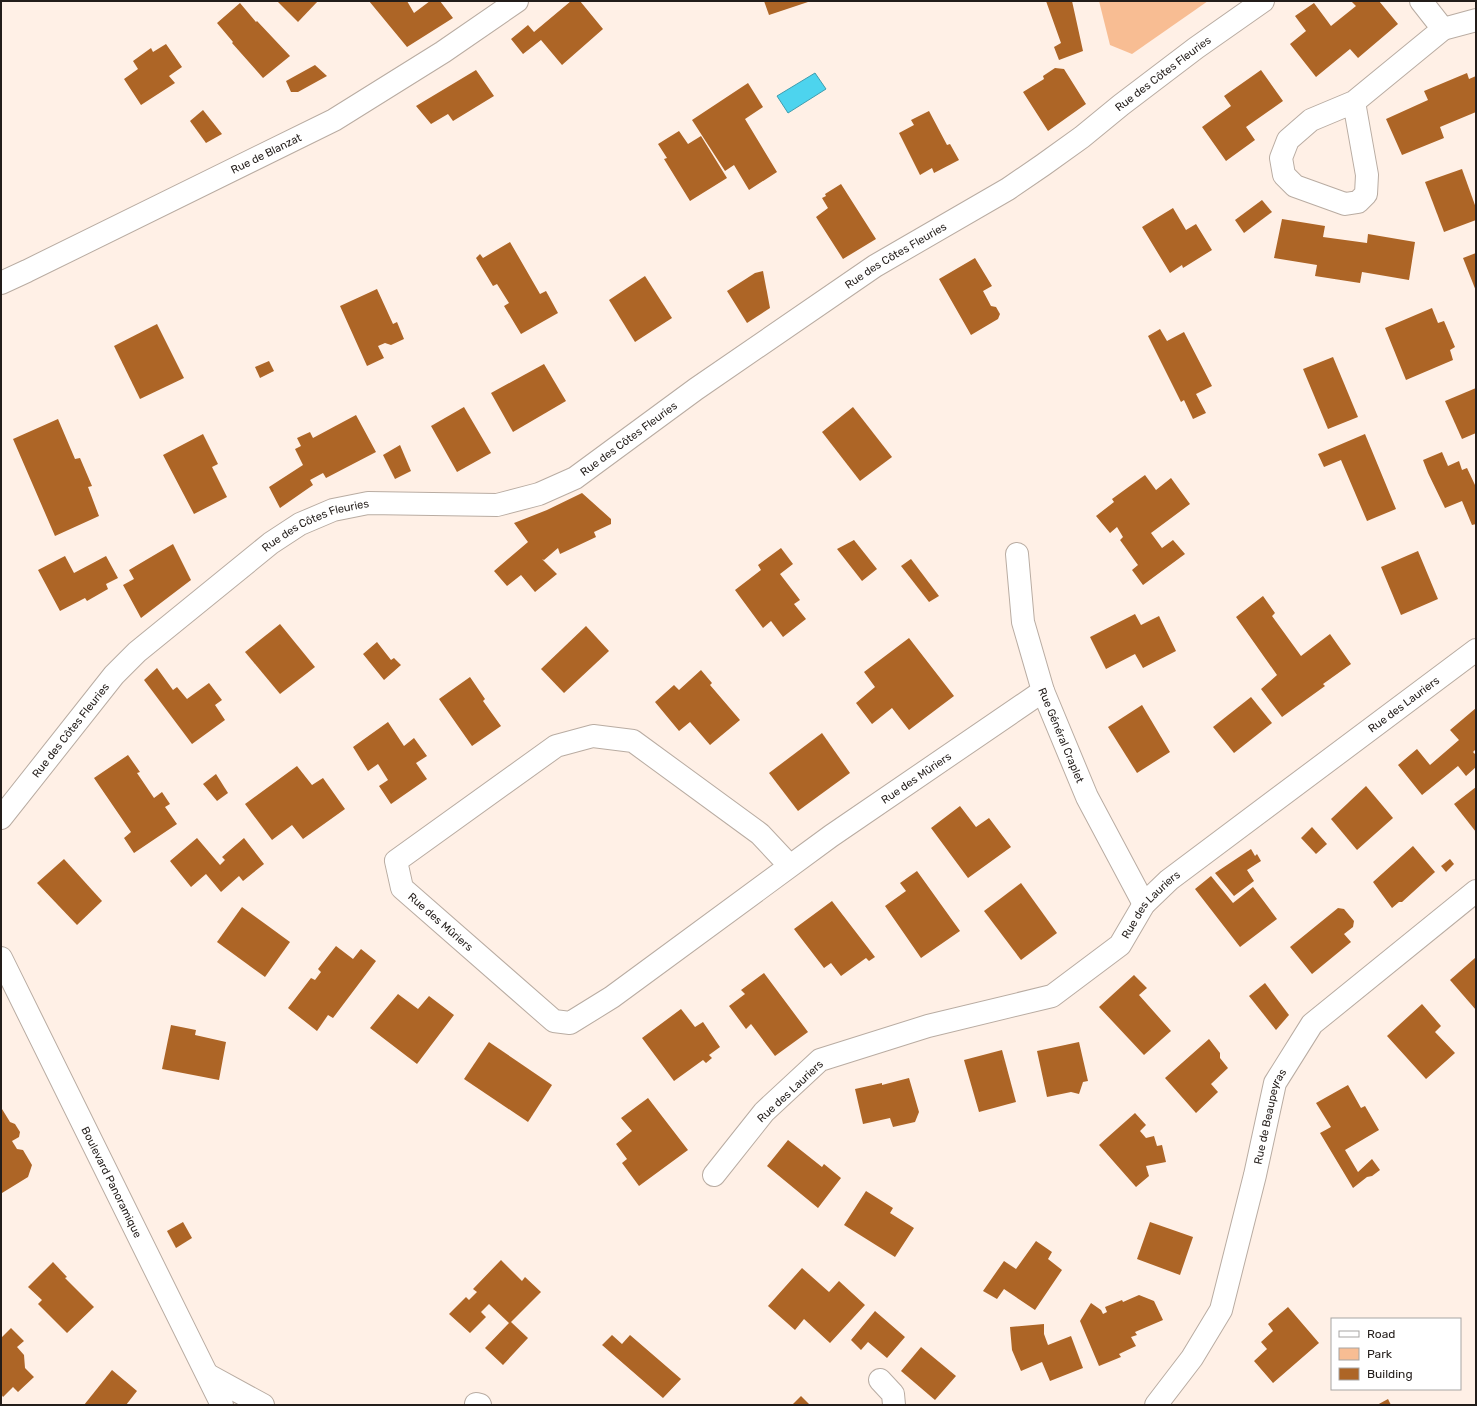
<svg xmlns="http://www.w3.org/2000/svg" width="1477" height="1406" font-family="Rubik,sans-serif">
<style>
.green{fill:#f8bd93}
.water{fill:#4dd4ee;stroke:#409dae}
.building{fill:#ad6526}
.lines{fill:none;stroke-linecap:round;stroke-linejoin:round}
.street-casing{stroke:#b9aca2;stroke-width:24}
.secondary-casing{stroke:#b9aca2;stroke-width:24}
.street{stroke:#fff;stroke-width:22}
.secondary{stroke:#fff;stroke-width:22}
.labels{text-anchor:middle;stroke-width:4;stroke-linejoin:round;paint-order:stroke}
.street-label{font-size:11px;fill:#231d1a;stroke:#fff}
</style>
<rect width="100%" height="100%" fill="#fff0e6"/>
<!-- green -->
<polygon class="green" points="1099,1 1208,1 1132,54 1110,45"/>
<!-- water -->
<polygon class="water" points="815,73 826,89 788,113 777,96"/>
<!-- building -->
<g class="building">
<polygon points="277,1 318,1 298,22"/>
<polygon points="369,1 407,1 414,13 430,1 440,1 453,18 407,47"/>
<polygon points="571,1 580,1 603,29 562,65 541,40 523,54 511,39 528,25 534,32"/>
<polygon points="764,1 811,1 769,15"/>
<polygon points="1046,1 1072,1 1083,51 1059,60 1054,47 1061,43"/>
<polygon points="1351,1 1379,1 1398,24 1358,58 1350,49 1316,77 1290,44 1306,31 1295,16 1314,3 1331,26 1356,6"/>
<polygon points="240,3 256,22 257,21 290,56 263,78 232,43 233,42 217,23"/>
<polygon points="166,44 182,67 169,76 175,83 141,105 124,79 138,69 133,61 151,48 153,52"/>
<polygon points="315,65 327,76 298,92 291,92 286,81"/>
<polygon points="1055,68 1064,69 1086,104 1048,131 1023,92 1044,79 1043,76"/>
<polygon points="476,70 494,96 453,121 448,114 431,124 416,106"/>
<polygon points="1261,70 1283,101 1246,127 1255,140 1226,161 1202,127 1231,106 1224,96"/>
<polygon points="1467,73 1469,79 1476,76 1476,112 1440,127 1444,138 1402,155 1386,119 1428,100 1424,91"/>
<polygon points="748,83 763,107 745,119 777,172 749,190 734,165 725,171 692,120"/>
<polygon points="203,110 222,134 206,143 190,121"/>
<polygon points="929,111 947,145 950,144 959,160 934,173 932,168 920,175 899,133 914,125 911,120"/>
<polygon points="679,131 688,144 701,136 727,178 690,201 664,159 667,158 658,144"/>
<polygon points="1462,169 1476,208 1476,220 1444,232 1425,182"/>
<polygon points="841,184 876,239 843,259 816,217 828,208 822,198 826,196 825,194"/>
<polygon points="1262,200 1272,212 1244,233 1235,220"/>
<polygon points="1173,208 1186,230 1196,224 1212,250 1183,268 1182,265 1170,273 1142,227"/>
<polygon points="1282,219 1325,226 1323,237 1367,243 1368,234 1415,242 1409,280 1362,272 1360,283 1315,276 1317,265 1274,258"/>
<polygon points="510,242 540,294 546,291 558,313 521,334 504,306 509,303 497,284 493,286 476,258 480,254 483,258"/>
<polygon points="1476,253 1476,291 1463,258"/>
<polygon points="975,258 992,286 983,291 991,306 996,307 1000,314 998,319 971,335 939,279"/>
<polygon points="763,271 770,308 747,323 727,291 755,273"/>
<polygon points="645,276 672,318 635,342 609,300"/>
<polygon points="377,289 393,324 397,322 404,339 391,345 385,343 378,346 384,358 367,366 340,306"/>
<polygon points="1432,308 1438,323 1444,321 1455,347 1450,350 1453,360 1406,380 1385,328"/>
<polygon points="157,324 184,378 140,399 114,346"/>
<polygon points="1160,329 1167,341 1184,332 1212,386 1196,394 1206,413 1193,419 1184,400 1181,402 1148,336"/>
<polygon points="1333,357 1358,417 1328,429 1303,369"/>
<polygon points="269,361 274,371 260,378 255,367"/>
<polygon points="544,364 566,401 513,432 491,393"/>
<polygon points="1476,388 1476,433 1462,439 1445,401"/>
<polygon points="464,407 491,453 457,472 431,426"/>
<polygon points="853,407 892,457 860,481 822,432"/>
<polygon points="356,415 376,452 326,478 323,473 310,480 313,485 280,508 269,487 303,465 295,449 301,446 297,438 310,432 313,438"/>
<polygon points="58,419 75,459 80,458 92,486 88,487 99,516 55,536 13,439"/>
<polygon points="203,434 218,464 212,467 227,497 194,514 163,455"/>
<polygon points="1365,434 1396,509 1367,521 1341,460 1324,467 1318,454"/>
<polygon points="400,445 411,471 395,479 383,455"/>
<polygon points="1442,452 1448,466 1459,461 1462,470 1467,468 1475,485 1476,485 1476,524 1472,525 1462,501 1445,508 1428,473 1423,460"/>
<polygon points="1145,475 1156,490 1171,478 1190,504 1151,533 1162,548 1173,540 1185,554 1143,585 1132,570 1138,565 1120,540 1123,537 1117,527 1110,533 1096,516 1114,502 1112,499"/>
<polygon points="582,493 611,519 611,524 594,532 596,537 560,554 558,548 544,560 542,559 557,574 535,592 521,575 507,586 494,571 528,542 514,523 547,510"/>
<polygon points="854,540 877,569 862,581 837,549"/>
<polygon points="173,544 191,580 141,618 123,585 134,579 129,570"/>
<polygon points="781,548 793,564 780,574 800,600 794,604 806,619 783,637 771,621 763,628 735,590 761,570 758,565"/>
<polygon points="1418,551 1438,599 1401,615 1381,567"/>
<polygon points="65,556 74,573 106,556 118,578 106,584 108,589 87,601 85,598 60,611 38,570"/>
<polygon points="911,559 939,596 929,602 901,566"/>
<polygon points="1263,596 1275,613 1272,616 1301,656 1330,634 1351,664 1323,684 1325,686 1282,717 1261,689 1277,675 1236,617"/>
<polygon points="1135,614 1141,625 1159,616 1176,651 1143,668 1135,654 1106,669 1090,637"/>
<polygon points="280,624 315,667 280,694 245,652"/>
<polygon points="586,626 609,651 564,693 541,669"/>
<polygon points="909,638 954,696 909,730 892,708 872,724 856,703 875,687 864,672"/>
<polygon points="377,642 391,660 394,658 401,665 384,680 363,654"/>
<polygon points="157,668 173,690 177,687 187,699 209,683 222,700 215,705 225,720 192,744 144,680"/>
<polygon points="701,670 712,683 710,685 740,720 710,745 690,722 679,731 655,702 674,685 679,690"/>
<polygon points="470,677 485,699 483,701 501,726 472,746 439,699"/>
<polygon points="1251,697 1272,723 1234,753 1213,727"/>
<polygon points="1142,705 1170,752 1137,773 1108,727"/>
<polygon points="1476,708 1476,749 1473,752 1476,755 1476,767 1466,776 1458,766 1422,795 1398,765 1417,749 1430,765 1459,740 1450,730"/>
<polygon points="388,722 404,746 414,738 427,756 416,763 427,779 391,804 379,786 388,780 378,764 368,771 353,747"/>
<polygon points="822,733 850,773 798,811 769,773"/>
<polygon points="128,755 140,772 137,773 154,798 162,792 170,804 165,807 177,824 134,853 124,838 131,832 94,778"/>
<polygon points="297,766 312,785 323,778 345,809 303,839 292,825 272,840 245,804"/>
<polygon points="216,774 228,793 217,801 203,784"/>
<polygon points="1366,786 1393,818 1357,850 1331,819"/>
<polygon points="1476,787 1476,832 1454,804"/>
<polygon points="960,806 976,827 989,818 1011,847 968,878 931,828"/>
<polygon points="1312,827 1327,844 1316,854 1301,838"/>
<polygon points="197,838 220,865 225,860 222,857 244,838 264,864 243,881 239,876 221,892 206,874 191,887 170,861"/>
<polygon points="1413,846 1435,872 1402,902 1399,902 1392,908 1373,882"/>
<polygon points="1251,849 1255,856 1257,854 1261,861 1247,870 1254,881 1234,896 1215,873"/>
<polygon points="64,859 102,901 77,925 37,883"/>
<polygon points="1450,859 1454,864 1446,872 1441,866"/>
<polygon points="917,871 960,931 921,958 885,906 906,891 900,883"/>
<polygon points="1211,876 1233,903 1253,887 1277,919 1240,947 1195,889"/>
<polygon points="1021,883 1057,933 1021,960 984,911"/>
<polygon points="832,901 875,957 869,961 866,958 841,976 831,963 824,968 794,929"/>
<polygon points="242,907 290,942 265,977 217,942"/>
<polygon points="1338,908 1344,909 1354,921 1353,927 1344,934 1351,942 1312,974 1290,947"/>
<polygon points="336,946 353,959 361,949 376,961 333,1018 328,1015 317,1031 288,1008 311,978 315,980 321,972 318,969"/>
<polygon points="1475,958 1476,959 1476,1010 1450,980"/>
<polygon points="764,973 808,1032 775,1056 751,1024 746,1029 729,1006 745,994 741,990"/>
<polygon points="1134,975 1147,988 1139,995 1171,1031 1144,1055 1099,1007"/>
<polygon points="1265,983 1289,1015 1276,1030 1249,996"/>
<polygon points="398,994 418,1009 429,996 454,1015 417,1064 370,1028"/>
<polygon points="1422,1004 1441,1026 1435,1032 1455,1053 1426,1079 1387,1036"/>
<polygon points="681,1009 695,1027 703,1022 720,1047 709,1055 712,1058 706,1063 703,1060 674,1081 642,1038"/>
<polygon points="171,1025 196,1030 195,1035 226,1042 219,1080 162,1069"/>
<polygon points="1209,1039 1220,1053 1220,1058 1228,1068 1211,1084 1218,1092 1196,1113 1165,1078"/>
<polygon points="489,1042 552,1085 528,1122 464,1079"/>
<polygon points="1079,1042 1088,1081 1083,1082 1079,1094 1071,1092 1047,1097 1037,1051"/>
<polygon points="1002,1050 1016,1102 979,1112 964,1060"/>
<polygon points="909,1078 919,1112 915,1122 893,1127 890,1118 863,1124 855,1089 882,1083 882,1085"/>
<polygon points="1348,1085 1361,1108 1365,1106 1379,1130 1345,1150 1358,1172 1372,1159 1380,1170 1372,1176 1367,1177 1353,1188 1320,1133 1331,1127 1316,1103"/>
<polygon points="648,1098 688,1150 639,1186 622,1163 627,1159 616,1144 632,1131 621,1118"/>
<polygon points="2,1109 10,1122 15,1124 20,1132 19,1137 12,1141 17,1149 23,1150 32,1165 28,1177 2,1193"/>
<polygon points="1135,1113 1146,1125 1140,1131 1146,1138 1154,1136 1157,1146 1162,1145 1166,1162 1146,1166 1149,1176 1136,1187 1099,1145"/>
<polygon points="788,1140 822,1167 824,1164 841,1178 818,1208 767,1166"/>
<polygon points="866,1191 893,1208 890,1213 914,1228 895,1257 844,1225"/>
<polygon points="183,1222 192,1238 176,1248 167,1231"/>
<polygon points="1150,1222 1193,1237 1180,1275 1137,1259"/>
<polygon points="1036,1241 1052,1252 1048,1259 1062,1270 1035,1310 1004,1289 997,1299 983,1291 1004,1261 1016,1269"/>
<polygon points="501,1260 522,1281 525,1277 541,1292 511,1322 528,1338 503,1365 485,1348 509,1323 489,1304 481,1312 486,1317 470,1333 449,1314 466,1297 469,1300 477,1292 473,1289"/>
<polygon points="53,1262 67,1277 65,1278 94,1307 67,1333 38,1304 42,1300 28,1287"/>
<polygon points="802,1268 829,1292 839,1281 865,1305 830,1343 804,1319 795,1330 768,1306"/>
<polygon points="1139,1295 1154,1301 1163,1320 1135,1332 1137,1335 1131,1337 1136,1346 1119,1354 1121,1357 1099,1366 1080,1321 1091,1303 1101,1310 1103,1314 1107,1312 1105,1307 1122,1300 1123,1302"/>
<polygon points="1288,1307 1319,1343 1273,1383 1254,1361 1267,1349 1261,1342 1273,1331 1268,1324"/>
<polygon points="875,1311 905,1337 887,1358 868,1342 861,1350 851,1340"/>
<polygon points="1044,1324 1044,1334 1048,1345 1071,1336 1083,1368 1050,1381 1042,1362 1021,1371 1012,1350 1010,1327"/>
<polygon points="11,1328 24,1341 17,1347 24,1355 25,1368 34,1377 18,1392 13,1387 3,1397 1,1394 1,1338"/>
<polygon points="612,1335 622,1344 630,1335 681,1379 663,1398 602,1345"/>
<polygon points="921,1347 956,1376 935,1400 901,1371"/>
<polygon points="112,1370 137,1391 126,1405 84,1405"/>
<polygon points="801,1396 810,1405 792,1405"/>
<polygon points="1388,1399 1391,1405 1377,1405"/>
</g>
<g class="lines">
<defs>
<g id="street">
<polyline points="1421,1 1443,29"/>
<polyline points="1354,102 1367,175 1366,194 1358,202 1345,204 1295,186 1284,175 1281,158 1288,140 1311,120 1354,102 1443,29 1476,20"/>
<path id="s1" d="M1017 554 1023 622 1043 691 1087 797 1144 904"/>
<path id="s2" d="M1 818 114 675 137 652 271 543 300 524 333 510 368 503 497 505 539 494 575 478 696 389 875 266 1008 189 1043 165 1082 137 1121 105 1196 48 1263 1"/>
<path id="s3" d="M790 866 760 834 633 741 593 736 556 746 396 861 402 888 554 1021 570 1023 612 997 831 836 1043 691"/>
<path id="s4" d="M1 958 222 1405"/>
<path id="s5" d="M714 1175 764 1112 820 1060 928 1026 1052 996 1120 945 1144 904 1169 880 1476 650"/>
<polyline points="208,1375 263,1405"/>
<polyline points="880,1380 893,1394 894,1405"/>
<polyline points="476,1404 480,1405"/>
<path id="s6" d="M1156 1405 1192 1358 1221 1310 1255 1175 1275 1083 1312 1024 1476 891"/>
</g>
<g id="secondary">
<path id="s7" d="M1 283 27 271 334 120 443 52 517 1"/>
</g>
</defs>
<!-- street casing -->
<use href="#street" class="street-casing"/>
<!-- secondary casing -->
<use href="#secondary" class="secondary-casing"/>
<!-- street -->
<use href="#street" class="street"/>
<!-- secondary -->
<use href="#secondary" class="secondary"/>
</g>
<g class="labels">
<!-- street labels -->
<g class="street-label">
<text dy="4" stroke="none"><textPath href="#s2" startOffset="1420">Rue des Côtes Fleuries</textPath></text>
<text dy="4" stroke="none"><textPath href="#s7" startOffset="295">Rue de Blanzat</textPath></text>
<text dy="4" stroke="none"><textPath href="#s2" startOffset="1096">Rue des Côtes Fleuries</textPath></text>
<text dy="4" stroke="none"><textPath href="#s2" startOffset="772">Rue des Côtes Fleuries</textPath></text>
<text dy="4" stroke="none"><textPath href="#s2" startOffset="436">Rue des Côtes Fleuries</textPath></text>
<text dy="4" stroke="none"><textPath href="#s5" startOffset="858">Rue des Lauriers</textPath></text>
<text dy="4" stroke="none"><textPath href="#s2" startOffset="112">Rue des Côtes Fleuries</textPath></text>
<text dy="4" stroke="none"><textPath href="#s1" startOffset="188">Rue Général Craplet</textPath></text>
<text dy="4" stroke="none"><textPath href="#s3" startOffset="1147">Rue des Mûriers</textPath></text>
<text dy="4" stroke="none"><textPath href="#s5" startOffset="534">Rue des Lauriers</textPath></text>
<text dy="4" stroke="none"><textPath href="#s3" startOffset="556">Rue des Mûriers</textPath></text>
<text transform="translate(790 1091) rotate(-43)" y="4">Rue des Lauriers</text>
<text dy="4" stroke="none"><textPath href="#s6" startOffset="315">Rue de Beaupeyras</textPath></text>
<text dy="4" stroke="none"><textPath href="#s4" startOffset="250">Boulevard Panoramique</textPath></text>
</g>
</g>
<!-- border -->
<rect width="1477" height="1406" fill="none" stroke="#231d1a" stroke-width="4"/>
<!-- legend -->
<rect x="1331" y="1318" width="130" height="72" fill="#ffffff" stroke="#a7a5a3"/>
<rect x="1339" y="1331" width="20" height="6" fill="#ffffff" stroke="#a7a5a3"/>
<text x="1367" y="1338" font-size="12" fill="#231d1a">Road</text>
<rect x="1339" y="1348" width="20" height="12" fill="#f8bd93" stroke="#a7a5a3"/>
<text x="1367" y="1358" font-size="12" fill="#231d1a">Park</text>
<rect x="1339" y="1368" width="20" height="12" fill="#ad6526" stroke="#a7a5a3"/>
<text x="1367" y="1378" font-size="12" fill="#231d1a">Building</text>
</svg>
